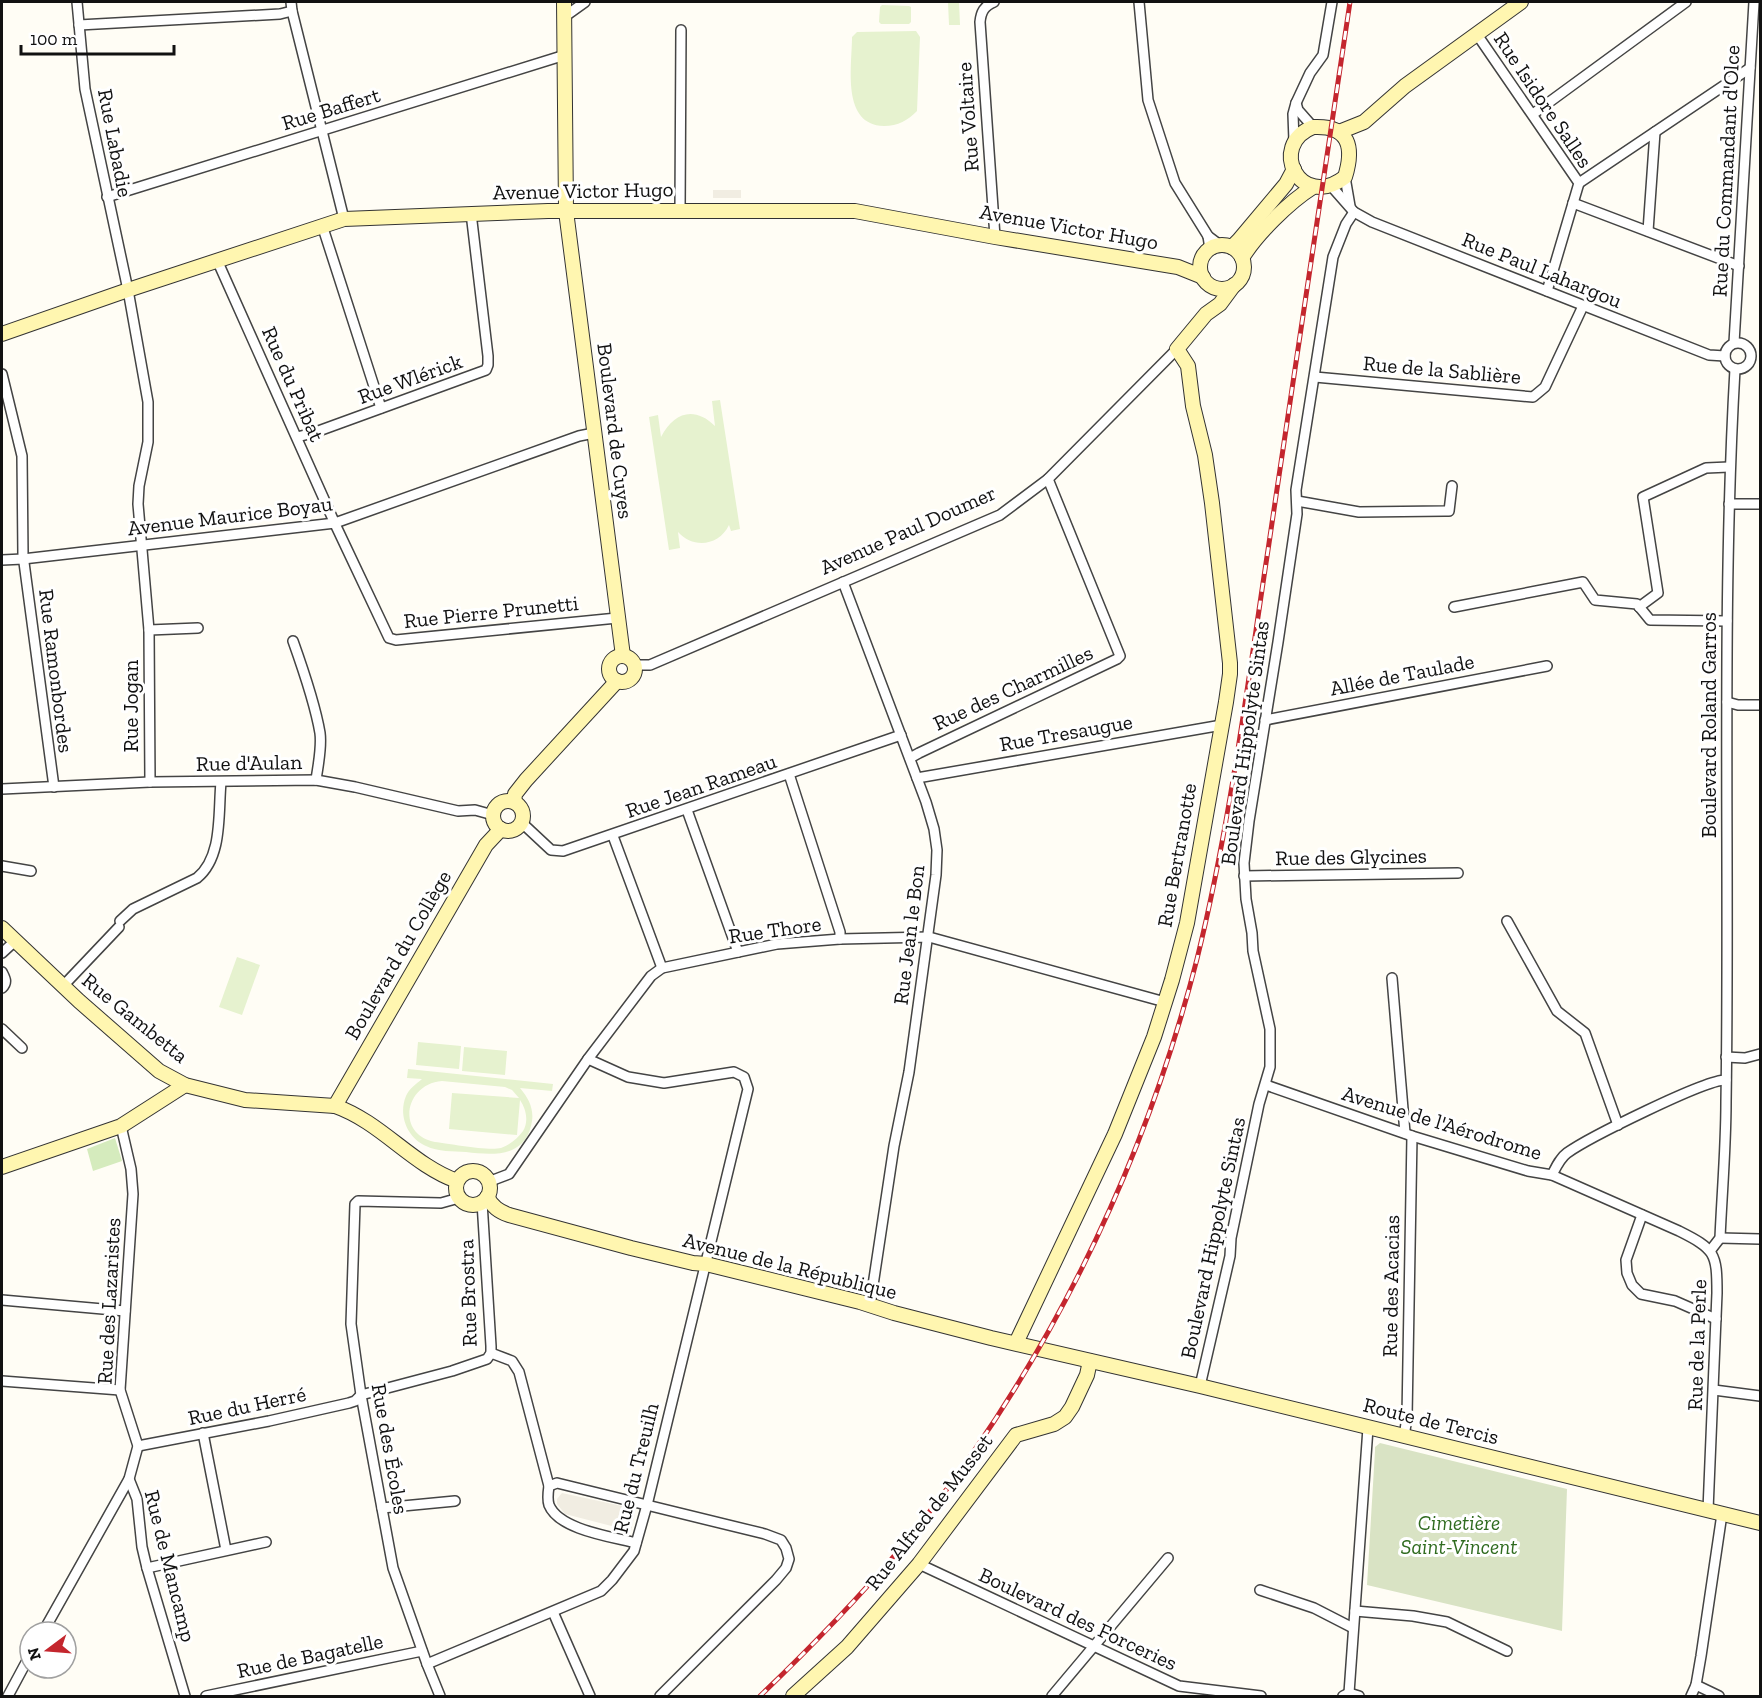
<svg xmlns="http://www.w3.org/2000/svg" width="1762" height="1698" font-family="'Zilla Slab',serif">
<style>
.green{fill:#d5ebbd}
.cemetery{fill:#d9e3c4}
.pitch{fill:#e6f2cf;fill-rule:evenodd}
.plaza{fill:#f1ede2}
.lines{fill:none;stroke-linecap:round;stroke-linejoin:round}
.street-casing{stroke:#444;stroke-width:12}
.secondary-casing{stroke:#333;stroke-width:16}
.street{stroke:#fff;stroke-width:9}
.secondary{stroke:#fff6b0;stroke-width:14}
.rail-casing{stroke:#c4262e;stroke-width:5}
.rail{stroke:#fff;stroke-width:3;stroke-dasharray:9;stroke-linecap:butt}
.labels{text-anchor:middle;stroke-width:6;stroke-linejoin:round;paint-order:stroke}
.street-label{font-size:21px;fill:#111;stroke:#fff}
.park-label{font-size:21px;font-style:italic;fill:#2f6b1f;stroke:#fff}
</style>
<rect width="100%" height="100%" fill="#fffdf5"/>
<!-- green -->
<polygon class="green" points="115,1138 122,1161 93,1171 87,1149"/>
<!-- cemetery -->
<polygon class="cemetery" points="1380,1443 1567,1489 1562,1631 1367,1585 1375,1451 1375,1447"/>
<!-- pitch -->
<g class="pitch">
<polygon points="948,2 959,2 960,25 949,25"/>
<polygon points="882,5 909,6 911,7 911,22 909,24 881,24 879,22 880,7"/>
<path d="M916 31 920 37 917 111C908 120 898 126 884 126 841 125 852 66 852 37L857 32Z"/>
<path d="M720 400 740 529 731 531 729 525C719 546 693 549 678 532L680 548 669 550 649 417 658 415 661 437C673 413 694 405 715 426L712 401Z"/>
<polygon points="237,957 260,965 242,1015 219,1007"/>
<polygon points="418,1042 461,1046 459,1069 416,1065"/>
<polygon points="464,1047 507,1051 505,1075 462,1071"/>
<path d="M408 1069 553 1084 552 1091 520 1088C530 1100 535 1111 531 1126 523 1158 492 1155 466 1152 453 1151 438 1152 426 1146 407 1138 398 1115 406 1096 409 1089 416 1084 422 1079L407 1078ZM442 1081 505 1087 512 1090 519 1098 452 1093 449 1129 517 1135 520 1100C526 1109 529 1121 523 1131 518 1138 510 1145 501 1148 488 1151 451 1144 435 1142 396 1135 404 1084 442 1081Z"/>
</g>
<!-- plaza -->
<g class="plaza">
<rect x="713" y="190" width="28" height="8"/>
<polygon points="562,1493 636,1509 631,1531 565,1514 557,1504 557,1499"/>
</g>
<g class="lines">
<defs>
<g id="street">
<polyline points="77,2 85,89 128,290 148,402 148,442 139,486 138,504 149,630 150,782"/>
<polyline points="291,2 292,11 344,219"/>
<path d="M994 2C984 6 981 12 980 22L995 237"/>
<polyline points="1139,2 1148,100 1175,183 1208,236 1220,245"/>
<polyline points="564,17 585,2"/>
<polyline points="79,25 280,14 292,11"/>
<polyline points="1476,33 1579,183 1547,291"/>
<polyline points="1296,103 1298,110 1313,127"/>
<polyline points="1533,114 1686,2"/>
<polyline points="1294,141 1293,114 1296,103 1310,73 1323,55 1332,2"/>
<polyline points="1345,177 1350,206"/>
<polyline points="1579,183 1750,68"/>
<polyline points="1332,187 1354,212 1372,222 1709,355 1725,356"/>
<polyline points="107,197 565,55"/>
<polyline points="1573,203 1739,266"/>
<polyline points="680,211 681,30"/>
<polyline points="322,225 381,408"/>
<polyline points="1648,231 1655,132"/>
<polyline points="1208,236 1210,249"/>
<polyline points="217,260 336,526 389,638 396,640 617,618"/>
<circle cx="1738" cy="356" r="13"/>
<polyline points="1734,343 1754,2"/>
<polyline points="2,374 22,456 23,555 54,787"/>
<polyline points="1315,377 1533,397 1545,387 1583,306"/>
<polyline points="297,437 313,433 486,370 488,365 488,356 471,213"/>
<polyline points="1297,501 1359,512 1445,511 1449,511 1452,486"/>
<polyline points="1729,504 1760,504"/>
<polyline points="2,560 23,559 335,523 579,436 594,433"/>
<polyline points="843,582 926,802 934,829 937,850 936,875 909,1072 894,1146 870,1305"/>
<polyline points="1454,607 1583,582 1595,600 1637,604 1650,620 1727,621"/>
<polyline points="1639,607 1658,593 1643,497 1706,468 1729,467"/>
<polyline points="149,630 198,628"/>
<path d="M293 641C303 669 315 703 320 733 322 748 318 765 316 780"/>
<polyline points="634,665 650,665 1000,515 1048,479 1177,349"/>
<polyline points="1727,702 1738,705 1760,705"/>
<polyline points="1265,720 1547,666"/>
<polyline points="910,758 919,753 1117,659 1120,656 1048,479"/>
<polyline points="789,774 840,932 840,939"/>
<polyline points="917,778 1222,725"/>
<polyline points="2,789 150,782 316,780 355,787 458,811 475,810 493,815"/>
<polyline points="687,810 738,952"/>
<polyline points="521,822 551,850 563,851 901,735"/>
<polyline points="613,836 662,968"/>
<polyline points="2,866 31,871"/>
<polyline points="1244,876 1458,873"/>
<path d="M120 921 133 909 197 878C223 857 218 813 221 782"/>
<polyline points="1507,921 1557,1011 1585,1033 1618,1125"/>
<polyline points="2,953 15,941"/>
<path d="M2 972C5 978 8 982 2 988"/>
<polyline points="1392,978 1405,1133"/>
<polyline points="63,986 119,927"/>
<polyline points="2,1029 22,1048"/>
<polyline points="1726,1057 1745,1058 1760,1054"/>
<path d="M1266 1085 1412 1136 1528 1171 1552 1175 1679 1231C1715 1249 1717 1253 1717 1293L1708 1510"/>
<path d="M1552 1175C1556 1167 1560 1158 1567 1153 1588 1138 1706 1079 1726 1080"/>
<polyline points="488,1182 509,1174 588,1059 651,976 662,968 777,944 840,939 929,937 1165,1002"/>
<polyline points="1642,1215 1626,1260 1627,1273 1632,1285 1641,1294 1675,1301 1716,1319"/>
<polyline points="1720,1238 1760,1239"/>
<path d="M1710 1251 1720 1238C1722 1192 1726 1147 1726 1102 1730 858 1721 613 1735 369"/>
<polyline points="2,1300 125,1311"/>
<path d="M491 1353 512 1361 519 1372 549 1486C548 1493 547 1499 549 1505 559 1530 613 1537 636 1543"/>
<polyline points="2,1381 120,1390"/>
<polyline points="1200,1386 1230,1256 1231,1238 1259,1104 1270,1067 1270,1029 1253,951 1252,933 1246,899 1244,863 1249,821 1278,642 1297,514 1296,490 1333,257 1346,224 1354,212"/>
<polyline points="1714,1390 1760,1396"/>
<polyline points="203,1433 226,1550"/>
<polyline points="1404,1437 1407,1417 1412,1136"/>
<polyline points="138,1446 269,1421 349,1403 355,1401 361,1395 452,1371 487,1359 491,1353 491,1346 482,1202"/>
<polyline points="129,1479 137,1499 142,1547 147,1568 185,1696"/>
<polyline points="549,1486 557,1483 765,1534 781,1540 786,1548 789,1559 786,1568 776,1580 660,1696"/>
<polyline points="382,1508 455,1501"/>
<polyline points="919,1564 1179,1686 1261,1696"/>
<polyline points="147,1568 266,1542"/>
<polyline points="1260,1590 1314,1608 1353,1628"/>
<polyline points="1355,1611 1413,1616 1447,1622 1507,1651"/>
<polyline points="553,1612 590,1696"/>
<polyline points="43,1632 129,1479 138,1446 120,1390 133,1194 131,1169 121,1126"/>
<polyline points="427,1664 601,1591 612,1580 634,1551 647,1505 748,1089 744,1077 734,1072 664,1083 628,1077 588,1059"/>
<polyline points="1696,1685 1719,1696"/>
<polyline points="1349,1693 1368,1428"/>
<polyline points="8,1696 30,1655"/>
<polyline points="206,1696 422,1651"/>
<polyline points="440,1696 427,1664 393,1568 361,1395 351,1324 355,1204 358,1201 441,1203 459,1198"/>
<polyline points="1052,1696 1168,1558"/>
<polyline points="1343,1696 1349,1693 1359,1696"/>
<polyline points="1691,1696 1696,1685 1701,1656 1722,1514"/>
</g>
<g id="secondary">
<polyline points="564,2 566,211 623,656"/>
<path d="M1313 127C1350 125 1354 148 1345 177 1300 212 1267 145 1313 127Z"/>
<polyline points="1339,132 1364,122 1405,86 1521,2"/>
<circle cx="1222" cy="267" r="22"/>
<polyline points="1232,247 1239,240 1286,184 1294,169"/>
<path d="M1242 258C1257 234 1289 202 1313 187"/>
<polyline points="2,334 128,290 344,219 548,211 855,211 995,237 1178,267 1203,277"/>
<circle cx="622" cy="669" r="13"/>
<circle cx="508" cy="816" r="15"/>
<polyline points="514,802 515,794 526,780 617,681"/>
<path d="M2 928 79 1001 159 1071 185 1085 245 1100 335 1106C381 1122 412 1165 457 1181"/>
<polyline points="335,1106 486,845 501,829"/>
<polyline points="2,1167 121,1126 185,1085"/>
<circle cx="473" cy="1188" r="17"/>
<path d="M487 1197C493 1207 498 1211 509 1215L631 1248 693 1263 706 1264 860 1302 894 1313 991 1338 1200 1386 1760 1523"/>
<polyline points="1016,1343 1115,1134 1154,1037 1172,980 1187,923 1226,702 1230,674 1230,663 1212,503 1205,455 1193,406 1188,366 1177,349 1206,314 1220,304 1234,285"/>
<polyline points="793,1696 847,1647 919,1564 1016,1435 1054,1424 1065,1417 1072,1407 1087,1375 1090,1361"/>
</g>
</defs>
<!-- street casing -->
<use href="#street" class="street-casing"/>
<!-- secondary casing -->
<use href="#secondary" class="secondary-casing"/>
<!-- street -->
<use href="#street" class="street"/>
<!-- secondary -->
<use href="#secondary" class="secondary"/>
<defs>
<path id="rail" d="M760 1696C809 1649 856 1601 900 1549 1041 1378 1142 1174 1197 959 1230 825 1247 687 1268 550 1295 367 1323 184 1350 2"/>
</defs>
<!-- rail casing -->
<use href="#rail" class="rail-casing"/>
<!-- rail -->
<use href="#rail" class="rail"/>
</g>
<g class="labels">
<!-- street labels -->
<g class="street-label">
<text transform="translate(1543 100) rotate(56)" y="7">Rue Isidore Salles</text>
<text transform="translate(331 109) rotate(-17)" y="7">Rue Baffert</text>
<text transform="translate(968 117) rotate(-94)" y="7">Rue Voltaire</text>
<text transform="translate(115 143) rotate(79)" y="7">Rue Labadie</text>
<text transform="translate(1726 171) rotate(-87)" y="7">Rue du Commandant d'Olce</text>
<text transform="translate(583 191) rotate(-1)" y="7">Avenue Victor Hugo</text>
<text transform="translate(1069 227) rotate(10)" y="7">Avenue Victor Hugo</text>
<text transform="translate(1542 270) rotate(22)" y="7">Rue Paul Lahargou</text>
<text transform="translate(1442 370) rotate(5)" y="7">Rue de la Sablière</text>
<text transform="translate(410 379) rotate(-20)" y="7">Rue Wlérick</text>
<text transform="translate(293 384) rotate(66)" y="7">Rue du Pribat</text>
<text transform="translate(615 431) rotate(83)" y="7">Boulevard de Cuyes</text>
<text transform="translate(230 516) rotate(-7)" y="7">Avenue Maurice Boyau</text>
<text transform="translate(908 530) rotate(-24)" y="7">Avenue Paul Doumer</text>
<text transform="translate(491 612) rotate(-6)" y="7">Rue Pierre Prunetti</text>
<text transform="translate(56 671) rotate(83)" y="7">Rue Ramonbordes</text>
<text transform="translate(1402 675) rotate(-11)" y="7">Allée de Taulade</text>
<text transform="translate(1013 688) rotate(-25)" y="7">Rue des Charmilles</text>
<text transform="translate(131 706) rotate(-90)" y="7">Rue Jogan</text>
<text transform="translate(1709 725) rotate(-90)" y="7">Boulevard Roland Garros</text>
<text transform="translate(1066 733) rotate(-10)" y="7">Rue Tresaugue</text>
<text transform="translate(1245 743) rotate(-82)" y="7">Boulevard Hippolyte Sintas</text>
<text transform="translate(249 763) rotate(-1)" y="7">Rue d'Aulan</text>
<text transform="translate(701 786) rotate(-19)" y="7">Rue Jean Rameau</text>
<text transform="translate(1177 855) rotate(-80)" y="7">Rue Bertranotte</text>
<text transform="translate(1351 857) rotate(-1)" y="7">Rue des Glycines</text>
<text transform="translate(775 930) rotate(-8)" y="7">Rue Thore</text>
<text transform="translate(909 935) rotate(-83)" y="7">Rue Jean le Bon</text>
<text transform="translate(398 955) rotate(-60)" y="7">Boulevard du Collège</text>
<text transform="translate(135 1018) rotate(39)" y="7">Rue Gambetta</text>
<text transform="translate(1442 1123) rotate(17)" y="7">Avenue de l'Aérodrome</text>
<text transform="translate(1213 1238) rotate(-78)" y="7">Boulevard Hippolyte Sintas</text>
<text transform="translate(790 1266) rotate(14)" y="7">Avenue de la République</text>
<text transform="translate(1391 1286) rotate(-89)" y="7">Rue des Acacias</text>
<text transform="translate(468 1293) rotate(-92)" y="7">Rue Brostra</text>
<text transform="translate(109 1301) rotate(-87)" y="7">Rue des Lazaristes</text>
<text transform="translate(1697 1345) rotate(-88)" y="7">Rue de la Perle</text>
<text transform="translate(247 1406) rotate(-12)" y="7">Rue du Herré</text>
<text transform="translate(1431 1421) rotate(14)" y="7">Route de Tercis</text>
<text transform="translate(390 1449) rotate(80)" y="7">Rue des Écoles</text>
<text transform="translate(636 1468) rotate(-76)" y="7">Rue du Treuilh</text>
<text transform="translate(929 1512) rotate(-52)" y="7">Rue Alfred de Musset</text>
<text transform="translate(170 1566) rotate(76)" y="7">Rue de Mancamp</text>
<text transform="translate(1078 1619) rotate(25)" y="7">Boulevard des Forceries</text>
<text transform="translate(310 1656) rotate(-12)" y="7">Rue de Bagatelle</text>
</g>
<!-- park labels -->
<g class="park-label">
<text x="1459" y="1530">Cimetière<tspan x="1459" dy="24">Saint-Vincent</tspan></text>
</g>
</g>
<!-- border -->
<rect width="1762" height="1698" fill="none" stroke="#111111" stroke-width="6"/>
<!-- north arrow -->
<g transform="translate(48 1650) rotate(254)"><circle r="28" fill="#ffffff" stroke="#a0a0a0" stroke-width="1.5"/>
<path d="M0-4.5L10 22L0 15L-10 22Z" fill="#c4262e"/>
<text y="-9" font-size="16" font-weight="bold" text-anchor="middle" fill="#111111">N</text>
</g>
<!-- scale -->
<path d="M21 45v9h153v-9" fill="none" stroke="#111111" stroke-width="3"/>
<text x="30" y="45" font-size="18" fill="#111111" stroke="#ffffff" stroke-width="4.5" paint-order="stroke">100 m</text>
</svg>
